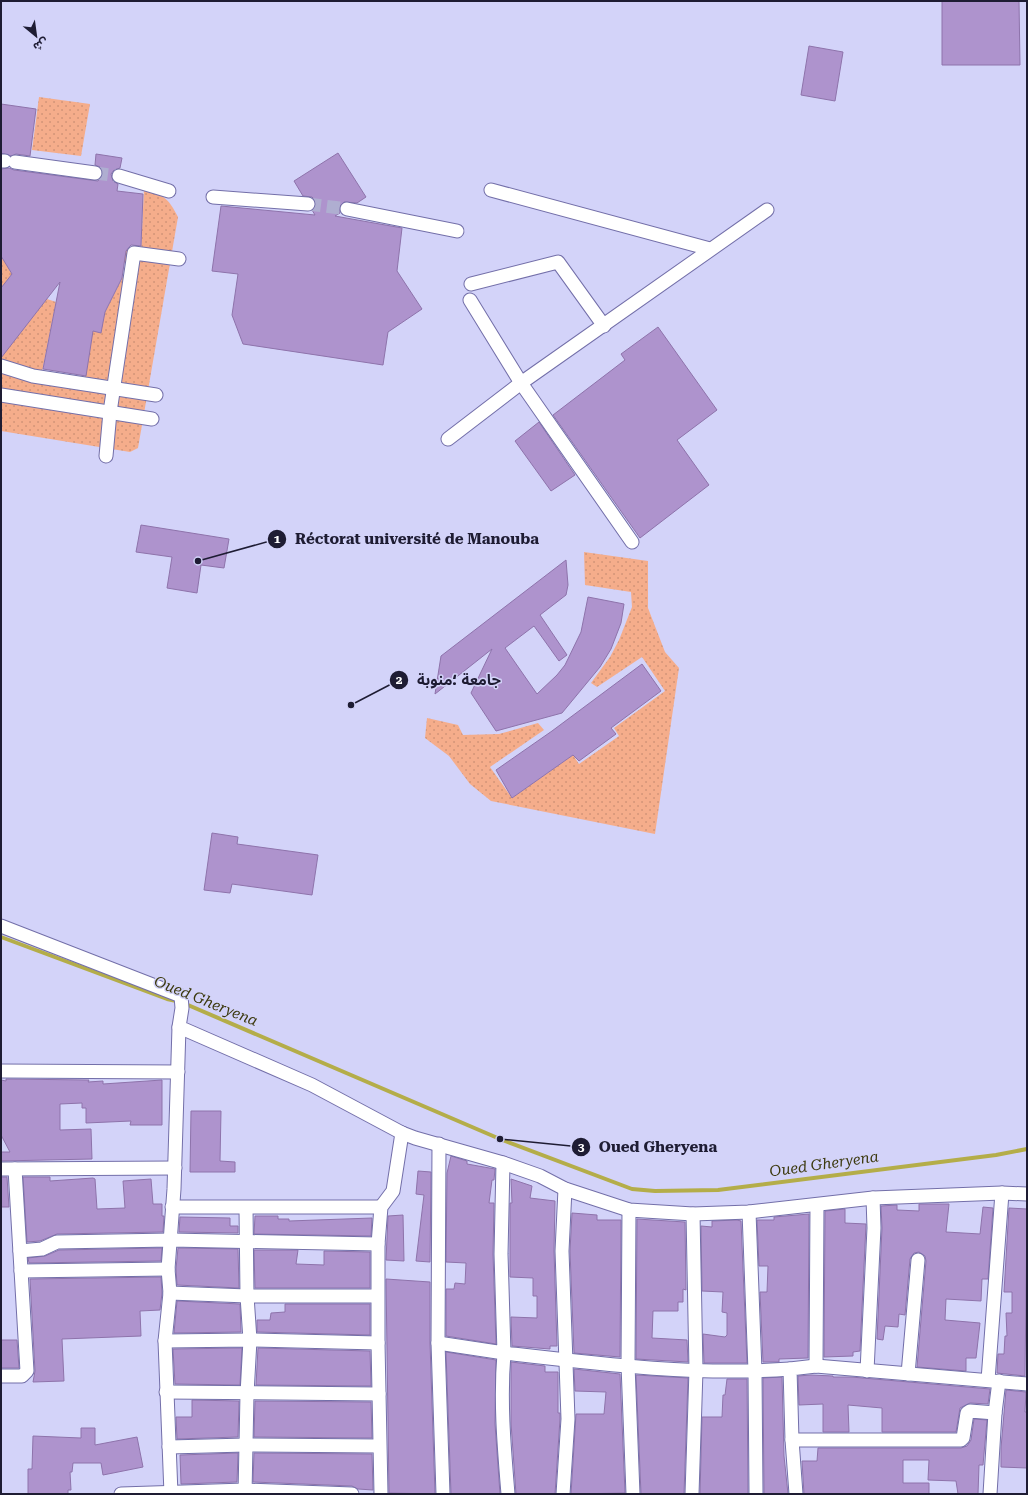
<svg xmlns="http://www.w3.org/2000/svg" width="1028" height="1495" font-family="'Roboto Serif','Noto Sans Arabic',serif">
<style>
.green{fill:url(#green-dots)}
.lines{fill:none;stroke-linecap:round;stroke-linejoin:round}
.stream{stroke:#b4ad49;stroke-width:4}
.building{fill:#ae93cd;stroke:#8e73ab}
.street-tunnel{stroke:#afaed1;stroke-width:13;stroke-dasharray:13 6;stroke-linecap:butt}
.street-casing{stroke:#736fa9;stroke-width:15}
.street{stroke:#fff;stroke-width:13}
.labels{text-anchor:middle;stroke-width:3;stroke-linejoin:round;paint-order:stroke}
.water-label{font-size:15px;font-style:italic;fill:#3c390e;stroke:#d3d3f9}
.leader{fill:none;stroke:#1e1c33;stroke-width:1.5}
.callout-dot{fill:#1e1c33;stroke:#d3d3f9;stroke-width:1.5}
.mark-label{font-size:12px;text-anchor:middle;font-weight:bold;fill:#fff}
.callout-label{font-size:15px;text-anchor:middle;font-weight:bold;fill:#1e1c33;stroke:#d3d3f9;stroke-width:3;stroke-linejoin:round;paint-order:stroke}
</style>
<defs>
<pattern id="green-dots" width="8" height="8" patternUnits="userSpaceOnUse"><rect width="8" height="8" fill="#f5ad8b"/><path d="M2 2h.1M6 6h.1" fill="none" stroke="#d29478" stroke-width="1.8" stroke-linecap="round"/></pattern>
</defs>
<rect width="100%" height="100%" fill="#d3d3f9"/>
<!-- green -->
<g class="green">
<polygon points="39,97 90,104 81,156 32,150"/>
<path d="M144 189C164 195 169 199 178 217L138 448 130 452 1 431V356L47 299 56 302 42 372 85 377 91 340 74 329 101 332 105 312 130 263 90 260 92 244 141 251Z"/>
<polygon points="1,256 12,274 1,288"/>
<polygon points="584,552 648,561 648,608 665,652 679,668 655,834 491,801 470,784 449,756 425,738 427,718 458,725 463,735 499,734 538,723 544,730 490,767 512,798 573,755 579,764 619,736 614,728 665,691 642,657 597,687 591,683 610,657 619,640 632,607 631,592 585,585"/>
</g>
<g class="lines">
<!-- stream -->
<polyline class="stream" points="1,937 167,999 181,1002 500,1139 632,1189 655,1191 718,1190 996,1155 1027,1149"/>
</g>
<!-- building -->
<g class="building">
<polygon points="942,1 1019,1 1020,65 942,65"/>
<polygon points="809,46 843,52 835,101 801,95"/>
<polygon points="1,104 36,109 30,156 16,154 11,156 1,153"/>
<polygon points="338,153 366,197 357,203 344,202 339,207 340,213 335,216 402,228 397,271 422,309 388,332 383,365 243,344 232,315 238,274 212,271 221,206 315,215 312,210 316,205 315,200 312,197 303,196 294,181"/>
<polygon points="96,154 122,158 120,168 114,170 111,174 113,181 118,184 117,191 143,194 141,246 131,245 126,251 122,278 105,312 101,333 93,331 86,376 43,369 60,282 1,358 1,288 12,274 1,256 1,169 9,168 14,170 98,181 103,174 100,167 95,165"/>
<polygon points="658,327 717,410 677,440 709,485 640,538 553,415 625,360 621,354"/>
<polygon points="539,422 575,475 551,491 515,441"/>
<polygon points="141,525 229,539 224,568 201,565 197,593 167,588 172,557 136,552"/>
<polygon points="566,560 568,585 566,595 540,615 567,655 559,661 534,626 505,648 537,694 557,675 565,665 581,632 588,597 624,604 621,623 611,649 600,667 562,713 496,731 471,693 492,649 435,694 441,656"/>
<polygon points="642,664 661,691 611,728 616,734 579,761 573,755 512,798 496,770 552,731"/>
<polygon points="212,833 238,837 237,844 318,855 312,895 232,884 230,893 204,890"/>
<polygon points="6,1079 89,1080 88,1082 103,1081 103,1084 162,1080 162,1125 130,1125 131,1121 86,1123 86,1108 82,1108 82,1103 60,1104 60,1130 91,1129 92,1159 1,1161 1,1152 10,1152 1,1135 1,1080 6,1081"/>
<polygon points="191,1111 221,1111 220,1161 235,1162 235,1172 190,1172"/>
<polygon points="451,1156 467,1161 467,1164 495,1169 494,1180 492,1180 489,1203 494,1203 493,1254 496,1344 446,1336 446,1289 454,1289 455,1283 465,1284 466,1263 446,1262 447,1173"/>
<polygon points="418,1171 431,1172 430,1262 416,1261 424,1195 416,1194"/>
<polygon points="1,1177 7,1177 9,1207 1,1207"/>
<polygon points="23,1177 50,1177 50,1181 93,1178 95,1179 97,1209 125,1208 123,1181 151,1179 153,1204 162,1204 162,1216 164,1216 163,1232 57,1234 40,1241 27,1242"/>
<polygon points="511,1179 532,1186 530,1198 555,1201 554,1251 557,1346 550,1346 550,1349 512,1346 511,1317 537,1318 537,1296 533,1296 533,1278 510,1277 510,1203 512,1203"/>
<polygon points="919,1204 949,1204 946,1232 980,1234 983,1207 993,1208 988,1279 982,1279 981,1301 946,1299 945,1320 980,1323 976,1358 966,1358 966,1371 917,1367 926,1261 925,1256 919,1252 914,1253 910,1259 905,1315 899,1314 898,1327 885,1326 883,1340 877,1339 882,1228 881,1206 897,1205 897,1210 919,1211"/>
<polygon points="1009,1208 1027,1209 1025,1376 997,1373 998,1354 1004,1354 1005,1336 1007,1336 1006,1313 1012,1313 1012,1292 1004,1292"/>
<polygon points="845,1209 845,1223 866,1224 860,1351 853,1352 853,1356 824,1357 825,1214 825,1211"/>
<polygon points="572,1213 597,1215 597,1220 621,1220 620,1357 574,1353 570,1251"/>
<polygon points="809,1214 808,1358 779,1359 779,1362 763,1362 760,1292 767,1292 768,1266 759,1266 757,1220 774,1220 774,1217"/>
<polygon points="403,1215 404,1261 386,1260 388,1216"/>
<polygon points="255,1216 278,1216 278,1219 289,1219 289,1221 372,1218 371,1236 254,1234"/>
<polygon points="180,1217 230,1218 230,1226 238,1226 238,1233 179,1232"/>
<polygon points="637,1219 685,1222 686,1290 683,1289 683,1302 678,1302 678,1311 653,1311 652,1338 687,1340 688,1362 636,1359"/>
<polygon points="737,1220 741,1221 747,1363 704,1363 703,1334 725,1337 727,1335 727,1313 722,1312 723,1292 702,1291 701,1226 712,1227 712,1221"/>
<polygon points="162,1248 161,1261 29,1263 28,1258 45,1256 59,1250"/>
<polygon points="178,1248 238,1249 239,1288 177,1285 176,1269"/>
<polygon points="254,1250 298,1250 296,1264 324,1265 324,1251 370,1252 370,1288 255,1288"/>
<polygon points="161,1277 162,1293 160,1310 140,1311 141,1336 62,1339 64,1381 33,1382 35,1371 30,1279"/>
<polygon points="386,1279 430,1282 430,1343 435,1494 389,1493"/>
<polygon points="177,1301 240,1304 241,1332 174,1333"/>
<polygon points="285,1304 370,1304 370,1335 257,1332 257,1320 270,1320 271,1313 285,1312"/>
<polygon points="1,1340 17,1340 19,1368 1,1368"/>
<polygon points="242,1348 240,1385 175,1384 173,1349"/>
<polygon points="258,1348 370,1351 371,1386 256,1385"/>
<polygon points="446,1352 496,1360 495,1424 500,1494 451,1494"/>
<polygon points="511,1362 545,1366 545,1372 558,1372 558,1413 560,1413 560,1419 555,1494 516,1494 511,1423"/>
<polygon points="574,1369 620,1374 625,1493 571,1494 576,1414 604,1414 606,1392 575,1391"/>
<polygon points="636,1375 688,1378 684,1494 641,1494"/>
<polygon points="811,1375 833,1376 833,1377 851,1377 990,1389 988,1404 970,1403 960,1408 956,1432 882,1432 882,1408 848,1405 849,1432 823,1432 823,1404 799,1405 798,1376"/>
<polygon points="782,1377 784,1456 788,1494 764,1494 763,1378"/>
<polygon points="727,1379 747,1379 748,1494 700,1494 702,1417 722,1417 723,1395 725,1395"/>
<polygon points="1006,1390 1026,1392 1025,1412 1027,1412 1027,1468 1001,1467 1001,1448"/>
<polygon points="192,1400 239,1401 238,1437 177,1439 176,1417 192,1417"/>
<polygon points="255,1401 371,1402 372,1438 254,1437"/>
<polygon points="974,1419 987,1420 983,1465 979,1465 978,1494 958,1494 956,1481 928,1480 929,1460 903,1460 903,1483 929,1483 929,1494 804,1494 802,1461 817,1461 818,1448 961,1448 967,1446 971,1440"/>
<polygon points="81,1428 95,1428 95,1445 137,1437 143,1467 103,1475 101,1463 73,1463 72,1472 70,1472 71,1490 68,1490 68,1494 28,1494 28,1469 32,1469 33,1436 81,1438"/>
<polygon points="238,1453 237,1482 181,1484 180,1455"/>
<polygon points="254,1453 372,1454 373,1490 358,1489 352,1486 253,1482"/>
</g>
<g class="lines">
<!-- street-tunnel -->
<g class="street-tunnel">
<polyline points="95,173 119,176"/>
<polyline points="308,204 347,209"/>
</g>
<defs>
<g id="street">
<polyline points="1,161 5,161"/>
<polyline points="15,162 95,173"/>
<polyline points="119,176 169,191"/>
<polyline points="491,190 710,249"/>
<polyline points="213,197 308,204"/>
<polyline points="347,209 457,231"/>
<polyline points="471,284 558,262 604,326"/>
<polyline points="470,300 521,383 632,542"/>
<polyline points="1,366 33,376 156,395"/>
<polyline points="1,395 152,419"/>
<polyline points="448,439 521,383 767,210"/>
<polyline points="106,456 110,412 134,253 179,259"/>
<polyline points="1,926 181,996 182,1008 179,1027 312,1085 402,1133 415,1138 503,1163 540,1176 565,1189 629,1210 693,1214 749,1212 873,1198 1002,1193 1027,1194"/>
<polyline points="1,1071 178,1072"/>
<polyline points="439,1144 438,1343 443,1494"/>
<polyline points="1,1169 175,1168"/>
<polyline points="172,1207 381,1207"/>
<polyline points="629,1210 628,1365 633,1494"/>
<polyline points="749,1212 755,1371 756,1494"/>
<polyline points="20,1251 42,1249 57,1242 171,1240 378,1244"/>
<polyline points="21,1271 168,1269"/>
<polyline points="170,1293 247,1296 377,1296"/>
<polyline points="165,1341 250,1340 378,1343"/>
<polyline points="438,1343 504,1353 501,1254 503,1163"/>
<polyline points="816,1366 817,1205"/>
<polyline points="867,1371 874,1228 873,1198"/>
<polyline points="908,1374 918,1260"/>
<polyline points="1,1376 22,1376 27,1371 15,1169"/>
<polyline points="988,1380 1002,1193"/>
<polyline points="166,1392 379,1394"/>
<polyline points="792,1440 961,1440 963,1438 967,1413 970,1411 995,1413 999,1381"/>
<polyline points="169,1447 246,1445 379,1446"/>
<polyline points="121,1494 245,1490 352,1494"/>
<polyline points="171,1494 165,1341 170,1293 168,1269 174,1189 179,1027"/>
<polyline points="245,1494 247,1394 250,1340 247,1296 246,1208"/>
<polyline points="381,1494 378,1343 378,1244 381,1207 393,1191 402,1133"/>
<path d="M508 1494C504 1446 500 1401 504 1353 599 1364 696 1376 790 1369"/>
<polyline points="563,1494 568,1419 562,1251 565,1189"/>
<polyline points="692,1494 696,1370 693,1214"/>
<polyline points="796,1494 792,1440 790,1369 816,1366 1027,1384"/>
<polyline points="990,1494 995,1413"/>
</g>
</defs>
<!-- street casing -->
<use href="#street" class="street-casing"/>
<!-- street -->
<use href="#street" class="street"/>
</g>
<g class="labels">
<!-- water labels -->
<g class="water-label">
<text transform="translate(206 1001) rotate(22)" y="5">Oued Gheryena</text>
<text transform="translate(824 1164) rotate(-8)" y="5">Oued Gheryena</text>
</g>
</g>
<!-- callouts -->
<path class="leader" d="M198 561L277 539M351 705L399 680M500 1139L581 1147"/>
<g class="callout-dot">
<circle cx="198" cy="561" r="4"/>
<circle cx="351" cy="705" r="4"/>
<circle cx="500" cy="1139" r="4"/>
<circle cx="277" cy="539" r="10"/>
<circle cx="399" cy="680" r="10"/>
<circle cx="581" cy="1147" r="10"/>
</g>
<g class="mark-label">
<text x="277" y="543">1</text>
<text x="399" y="684">2</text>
<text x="581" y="1151">3</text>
</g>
<g class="callout-label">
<text x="417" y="544">Réctorat université de Manouba</text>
<text x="459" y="685">جامعة ؛منوبة</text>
<text x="658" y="1152">Oued Gheryena</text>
</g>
<!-- border -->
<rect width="1028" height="1495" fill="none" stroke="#1e1c33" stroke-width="4"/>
<!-- north arrow -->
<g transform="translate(36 36) rotate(151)" stroke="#d3d3f9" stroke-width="3" paint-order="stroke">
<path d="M0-3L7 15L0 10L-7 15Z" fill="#1e1c33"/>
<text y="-6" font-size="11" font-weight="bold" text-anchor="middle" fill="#1e1c33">ش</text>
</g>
</svg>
